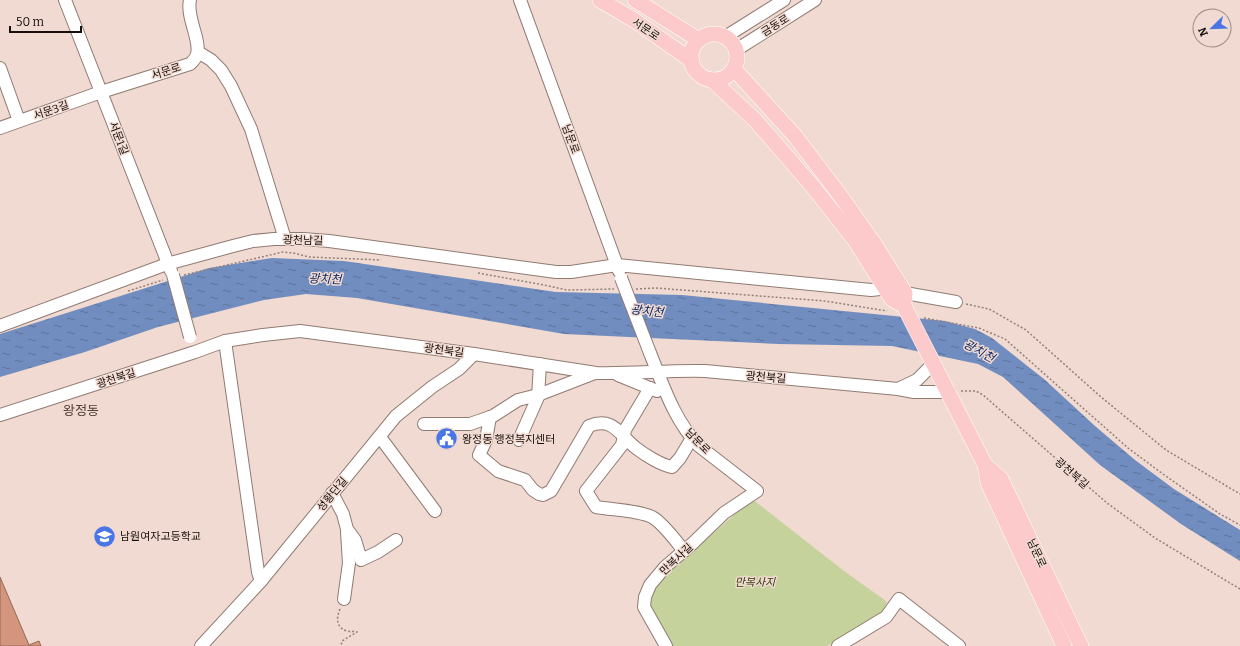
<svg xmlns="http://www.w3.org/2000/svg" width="1240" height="646" font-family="Bitter,'Noto Sans KR',serif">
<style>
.park{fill:#c6d29c}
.water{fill:url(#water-ripples)}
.building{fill:#d3957d;stroke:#946858}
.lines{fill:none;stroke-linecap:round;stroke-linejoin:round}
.minor-casing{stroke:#907b73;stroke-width:14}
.major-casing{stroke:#fff;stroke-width:16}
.path{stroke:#91817a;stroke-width:1.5;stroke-dasharray:2 2;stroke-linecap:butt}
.minor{stroke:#fff;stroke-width:12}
.major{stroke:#fdcacb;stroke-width:15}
.minor-bridge-casing{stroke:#907b73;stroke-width:14;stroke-linecap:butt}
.major-bridge-casing{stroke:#fff;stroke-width:16;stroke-linecap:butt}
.minor-bridge{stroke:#fff;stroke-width:12}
.major-bridge{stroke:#fdcacb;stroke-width:15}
.labels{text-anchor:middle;stroke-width:3;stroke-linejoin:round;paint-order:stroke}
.street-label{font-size:11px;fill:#160f0b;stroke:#f1dad1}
.poi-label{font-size:11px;fill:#160f0b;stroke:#f1dad1;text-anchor:start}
.park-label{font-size:11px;font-style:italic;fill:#333b0d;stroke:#f1dad1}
.water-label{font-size:12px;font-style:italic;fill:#0b2966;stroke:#f1dad1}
.quarter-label{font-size:13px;fill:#54413a;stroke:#f1dad1}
</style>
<defs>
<pattern id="water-ripples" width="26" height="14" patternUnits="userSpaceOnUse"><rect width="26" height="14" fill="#718dbf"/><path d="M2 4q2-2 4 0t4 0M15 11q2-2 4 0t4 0" fill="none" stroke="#5c7299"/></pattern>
</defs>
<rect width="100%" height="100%" fill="#f1dad1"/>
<!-- park -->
<polygon class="park" points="751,500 756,502 844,571 886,601 887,603 880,616 827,646 669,646 649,607 649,597 654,588 667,574"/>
<!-- water -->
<polygon class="water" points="272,258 344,261 556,292 682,295 945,321 975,329 992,338 1044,379 1095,426 1135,460 1174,489 1240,530 1240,561 1181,524 1100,465 1003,377 978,364 892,346 778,344 564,334 357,298 306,294 264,300 158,327 85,352 0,377 0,334 209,268"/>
<!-- building -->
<polygon class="building" points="0,577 29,645 39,641 41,646 0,646"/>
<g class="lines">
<defs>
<g id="minor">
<polyline points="65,0 171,271"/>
<polyline points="520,0 619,271"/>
<polyline points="725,37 784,0"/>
<polyline points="736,50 815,0"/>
<polyline points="198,52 211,60 221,70 231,86 251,129 285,239"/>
<polyline points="0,68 19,121"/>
<path d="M0 128 101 92 190 64C193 61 196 59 197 54 201 40 186 17 190 0"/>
<polyline points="905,293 956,302"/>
<polyline points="0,326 167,264 233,246 253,241 274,239 303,239 329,241 556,272 571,272 617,265 871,290 880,289 886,287"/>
<polyline points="225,341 258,572 261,581"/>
<path d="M650 353C663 385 674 420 699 446L757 491 724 513 693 543 665 567 650 585 645 597 644 607 666 646"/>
<polyline points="618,375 657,391"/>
<path d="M650 388 625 430 622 445 586 491 596 507C613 510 637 510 652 517 663 523 676 541 684 551"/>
<polyline points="898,389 917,380 934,363"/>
<path d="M0 415 195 352 225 341 263 335 300 331 474 354 596 373C632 374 668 370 705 371L898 389 914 392H949"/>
<path d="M490 417 486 440 479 455 498 471 525 480 533 490 539 494 543 495 551 491 589 426C614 416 620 436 636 448 645 455 661 465 672 467L680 458 692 438"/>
<polyline points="424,424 470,424 493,416 518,400 538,395 595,373"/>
<polyline points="380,437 435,511"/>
<polyline points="519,440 538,397 540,364"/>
<polyline points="332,493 343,514 347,529 355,540 361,560 378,552 396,540"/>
<polyline points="344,599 349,563 347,532"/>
<polyline points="201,646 261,581 396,416 432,387 459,369 474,354"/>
<polyline points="838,646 886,617 899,599 959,646"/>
</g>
<g id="major">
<polyline points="600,0 634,20 692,61"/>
<polyline points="635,0 699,40"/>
<circle cx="714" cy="57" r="23"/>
<polyline points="712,80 755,120 814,188 854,239 892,299 904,306 905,293 873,242 842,198 795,136 734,69"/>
<polyline points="931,359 985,465 988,483 1064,646"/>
<polyline points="985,465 1001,479 1081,646"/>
</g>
</defs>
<!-- minor casing -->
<use href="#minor" class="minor-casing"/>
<!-- major casing -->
<use href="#major" class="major-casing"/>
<!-- path -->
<g class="path">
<polyline points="478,273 544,285 567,290 614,289"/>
<polyline points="184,275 283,252 293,253 309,257 381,260"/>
<polyline points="636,289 656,288 825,301 887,311"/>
<polyline points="128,291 163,280"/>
<polyline points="966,304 989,309 1026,330 1101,397 1166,450 1240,494"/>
<polyline points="924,318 979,328 1005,339 1128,448 1163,474 1220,514 1240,525"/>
<polyline points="961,391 976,391 983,395 1107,503 1155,538 1240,589"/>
<path d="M340 609C336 618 336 628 347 631 351 632 354 631 357 632L342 641 341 646"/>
</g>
<!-- minor -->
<use href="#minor" class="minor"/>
<!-- major -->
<use href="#major" class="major"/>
<defs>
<g id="minor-bridge">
<polyline points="173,275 190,337"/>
<polyline points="621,278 650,353"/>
</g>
<polyline id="major-bridge" points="904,306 931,359"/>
</defs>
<!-- minor-bridge casing -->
<use href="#minor-bridge" class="minor-bridge-casing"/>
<!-- major-bridge casing -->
<use href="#major-bridge" class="major-bridge-casing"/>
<!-- minor-bridge -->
<use href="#minor-bridge" class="minor-bridge"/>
<!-- major-bridge -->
<use href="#major-bridge" class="major-bridge"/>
</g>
<!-- icons -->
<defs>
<symbol id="civic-disc" viewBox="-11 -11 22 22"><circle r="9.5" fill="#4975e7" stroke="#f1dad1"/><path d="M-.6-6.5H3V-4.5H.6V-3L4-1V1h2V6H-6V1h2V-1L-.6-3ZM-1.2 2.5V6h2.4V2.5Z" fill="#fff"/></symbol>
<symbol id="school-disc" viewBox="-11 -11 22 22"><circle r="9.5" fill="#4975e7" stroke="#f1dad1"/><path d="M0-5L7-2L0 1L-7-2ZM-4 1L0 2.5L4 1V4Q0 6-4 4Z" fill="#fff"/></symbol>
</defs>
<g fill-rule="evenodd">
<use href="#civic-disc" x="434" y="426" width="25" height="25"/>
<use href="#school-disc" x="92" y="524" width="25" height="25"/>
</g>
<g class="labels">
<!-- street labels -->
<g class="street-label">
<text transform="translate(775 25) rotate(-32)" y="4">금동로</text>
<text transform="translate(646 29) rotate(34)" y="4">서문로</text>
<text transform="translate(166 71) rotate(-18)" y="4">서문로</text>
<text transform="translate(51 110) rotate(-19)" y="4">서문3길</text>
<text transform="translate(119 138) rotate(69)" y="4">서문1길</text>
<text transform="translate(571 139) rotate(70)" y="4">남문로</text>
<text transform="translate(303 240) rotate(2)" y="4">광천남길</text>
<text transform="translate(444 350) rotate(8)" y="4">광천북길</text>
<text transform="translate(766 377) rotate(5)" y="4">광천북길</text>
<text transform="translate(116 378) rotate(-18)" y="4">광천북길</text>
<text transform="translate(698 441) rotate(46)" y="4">남문로</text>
<text transform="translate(1072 473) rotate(41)" y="4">광천북길</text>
<text transform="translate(332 494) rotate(-50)" y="4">성황단길</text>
<text transform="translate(1037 553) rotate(65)" y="4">남문로</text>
<text transform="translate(676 559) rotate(-43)" y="4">만복사길</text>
</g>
<!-- poi labels -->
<g class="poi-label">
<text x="462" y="443">왕정동 행정복지센터</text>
<text x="120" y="540">남원여자고등학교</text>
</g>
<!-- park labels -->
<g class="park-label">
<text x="755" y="586">만복사지</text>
</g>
<!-- water labels -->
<g class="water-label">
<text transform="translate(325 279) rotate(2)" y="4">광치천</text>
<text transform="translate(647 311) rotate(6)" y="4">광치천</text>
<text transform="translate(979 351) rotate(29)" y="4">광치천</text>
</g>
<!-- quarter labels -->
<g class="quarter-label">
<text x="81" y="415">왕정동</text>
</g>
</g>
<!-- north arrow -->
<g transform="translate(1212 28) rotate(247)"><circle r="19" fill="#f1dad1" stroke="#998982"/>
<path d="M0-3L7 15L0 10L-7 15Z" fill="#4975e7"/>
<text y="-6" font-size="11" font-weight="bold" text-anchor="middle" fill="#160f0b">N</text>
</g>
<!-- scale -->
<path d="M10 26v6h71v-6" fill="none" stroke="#160f0b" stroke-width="2"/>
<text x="16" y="26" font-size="12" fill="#160f0b" stroke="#f1dad1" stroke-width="3" paint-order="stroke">50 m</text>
</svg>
